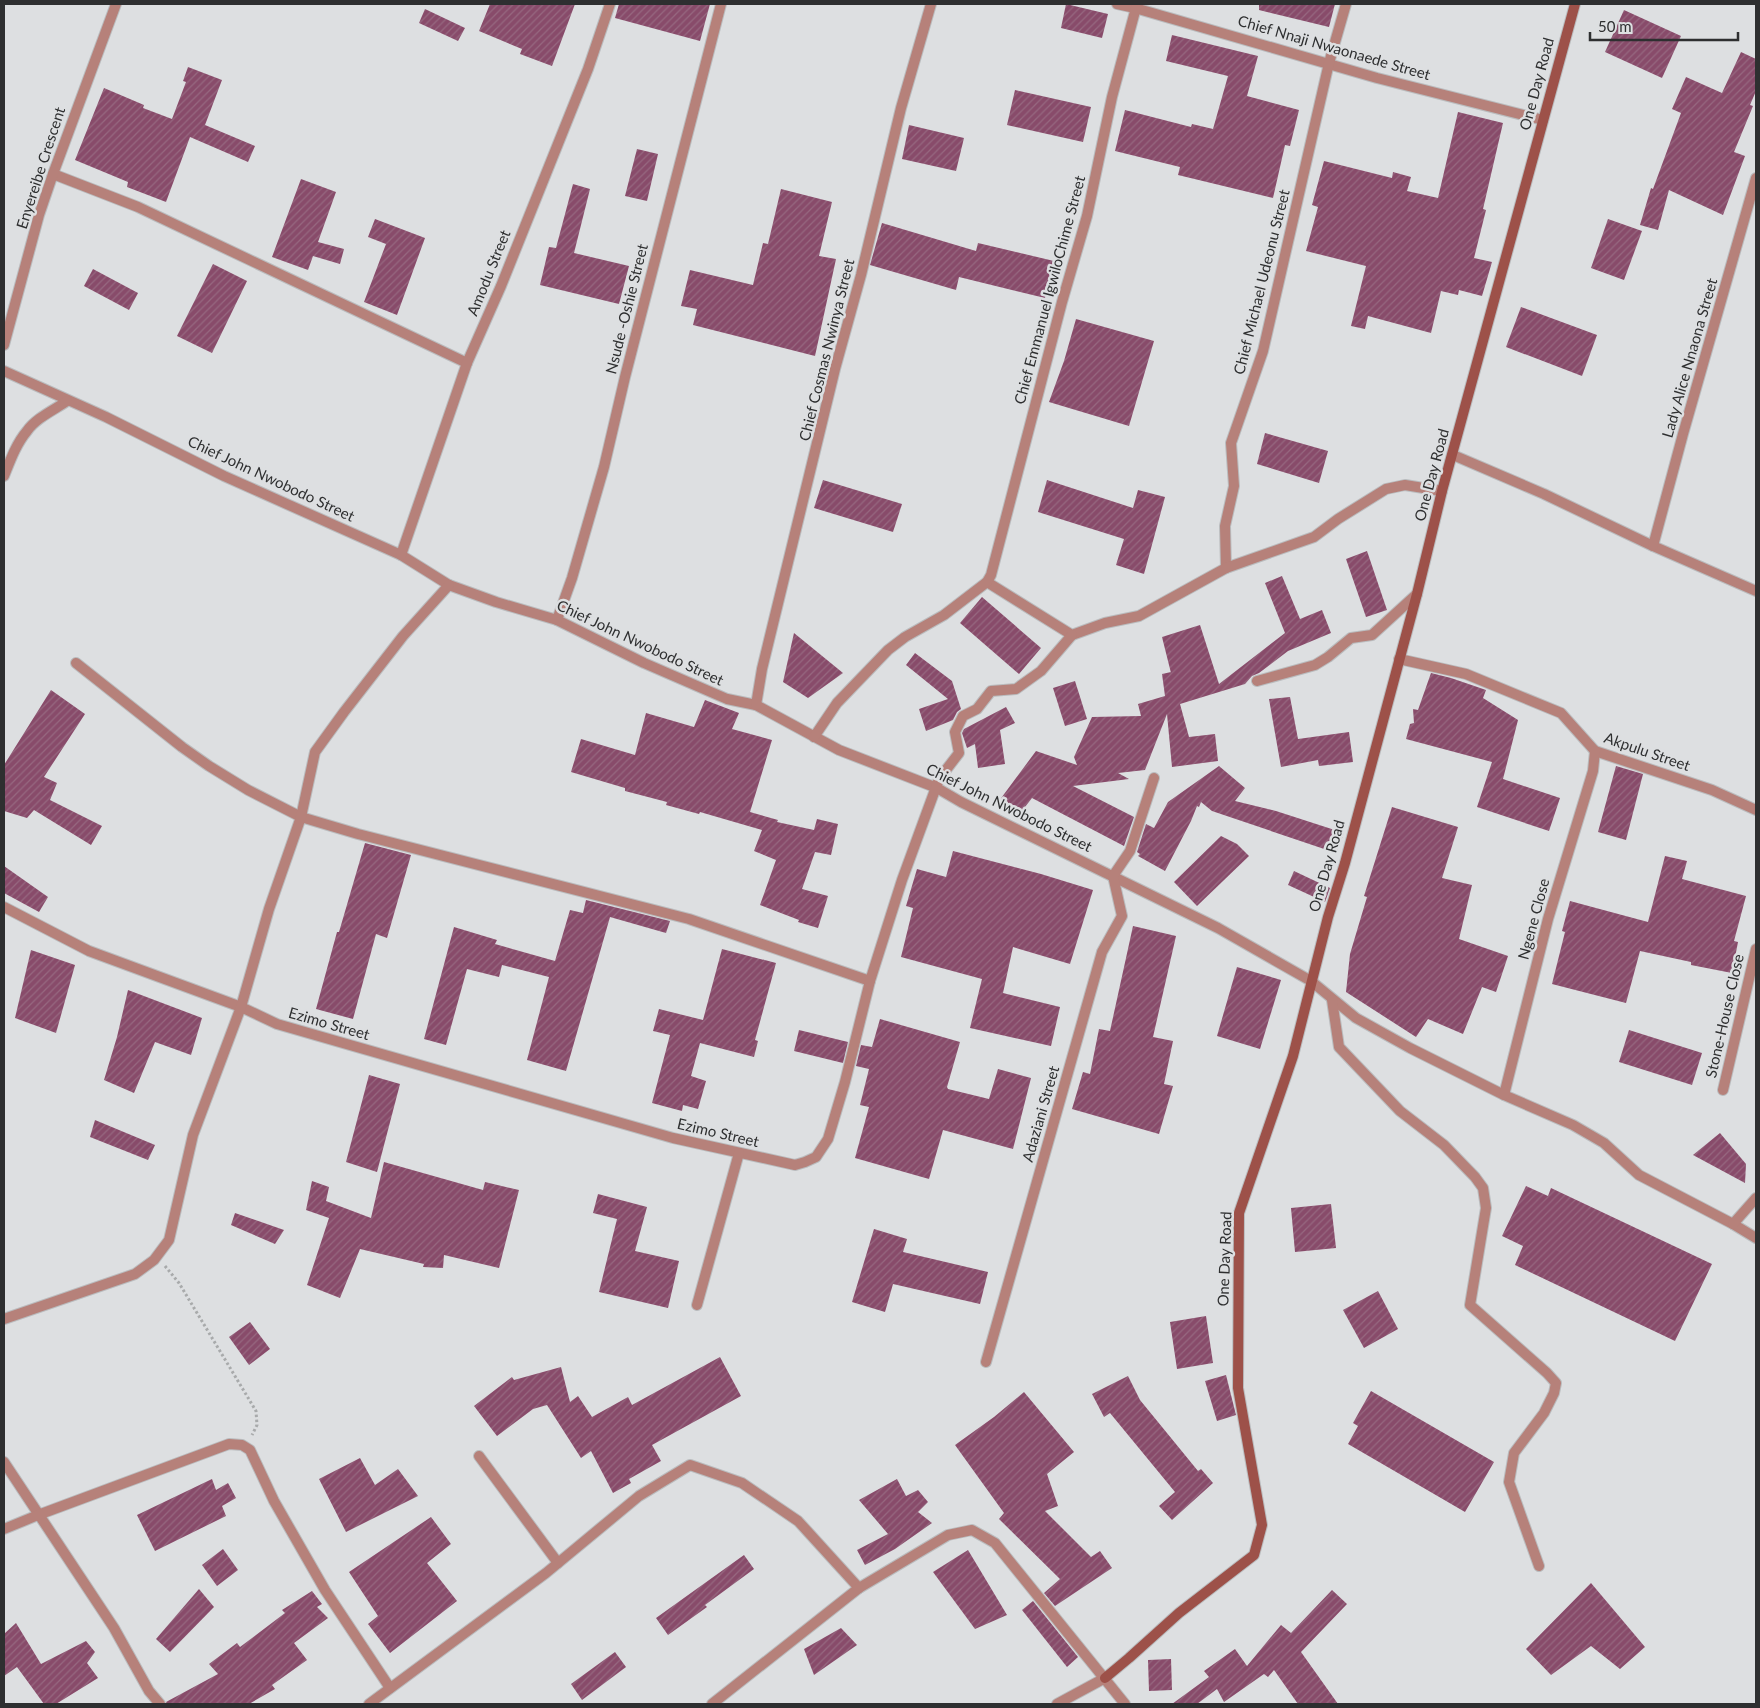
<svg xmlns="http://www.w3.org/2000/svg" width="1760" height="1708" font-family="Lato,sans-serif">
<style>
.building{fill:url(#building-hatch)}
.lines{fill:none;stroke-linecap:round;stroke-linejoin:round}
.street-casing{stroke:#babcbe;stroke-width:12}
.secondary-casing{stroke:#babcbe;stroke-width:12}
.path{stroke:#a8aaab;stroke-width:3;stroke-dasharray:2.5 2.5;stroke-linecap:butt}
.street{stroke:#b6817a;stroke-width:10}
.secondary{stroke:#9d5149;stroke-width:10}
.labels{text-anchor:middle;stroke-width:5;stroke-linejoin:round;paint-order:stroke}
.street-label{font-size:15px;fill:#2e2f30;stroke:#dddfe1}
</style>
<defs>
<pattern id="building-hatch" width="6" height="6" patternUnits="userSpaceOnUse" patternTransform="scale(1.25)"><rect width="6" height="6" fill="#884b6a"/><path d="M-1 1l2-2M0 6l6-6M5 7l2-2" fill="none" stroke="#966880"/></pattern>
</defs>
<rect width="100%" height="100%" fill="#dddfe1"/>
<!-- building -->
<g class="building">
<polygon points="490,4 575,4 552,66 520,54 522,49 479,31"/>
<polygon points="619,4 710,4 700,41 615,18"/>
<polygon points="1066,4 1108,14 1102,38 1061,28"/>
<polygon points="1259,4 1335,4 1329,27 1259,10"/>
<polygon points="425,9 465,28 458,41 419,23"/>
<polygon points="1624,10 1681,36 1662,78 1605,52"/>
<polygon points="1172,35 1258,56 1247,96 1299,110 1290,146 1285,145 1273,198 1178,175 1180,167 1115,151 1125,110 1191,127 1192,124 1213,129 1228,76 1166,61"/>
<polygon points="1741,52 1756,59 1756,91 1750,105 1753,106 1734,152 1745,156 1723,215 1669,190 1658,230 1640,225 1651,188 1653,189 1681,113 1672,109 1686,77 1722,93"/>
<polygon points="188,67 222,80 205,125 255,146 248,162 190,137 166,202 127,187 128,182 75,160 104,88 144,105 143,108 172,119 186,82 183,81"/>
<polygon points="1015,90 1091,107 1083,142 1007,125"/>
<polygon points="1458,112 1503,123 1483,209 1486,210 1474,258 1492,262 1482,296 1459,290 1458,295 1441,291 1431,333 1368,316 1365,329 1351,326 1366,266 1306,251 1318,207 1312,205 1324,161 1392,178 1393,172 1411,177 1407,191 1438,198"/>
<polygon points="909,125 964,138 956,171 902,159"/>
<polygon points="637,149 658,154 647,201 625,196"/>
<polygon points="301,179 336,192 318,242 344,249 340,264 313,256 308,270 272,257"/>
<polygon points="573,184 590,189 574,253 629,266 619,304 540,285 549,247 556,248"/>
<polygon points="781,189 832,202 819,256 836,259 815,356 693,325 697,309 681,306 690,270 753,285 763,243 768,244"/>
<polygon points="375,219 425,238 397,315 364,302 386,244 368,237"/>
<polygon points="1608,219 1642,231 1624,280 1591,268"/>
<polygon points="882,223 976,251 978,243 1054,261 1045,298 959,277 956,290 870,265"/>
<polygon points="213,264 247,281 212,353 177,336"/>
<polygon points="93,269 138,293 129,310 84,286"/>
<polygon points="1521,307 1597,335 1582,376 1506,347"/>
<polygon points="1076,319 1154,341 1129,426 1049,402 1064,361"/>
<polygon points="1265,433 1328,451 1319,483 1257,464"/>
<polygon points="823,480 902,504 893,532 814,508"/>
<polygon points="1047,480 1133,508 1138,490 1165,497 1144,574 1116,565 1124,539 1038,512"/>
<polygon points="1367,551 1387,610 1366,617 1346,559"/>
<polygon points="1282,576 1300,619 1322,610 1331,633 1288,651 1259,673 1252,676 1245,684 1180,704 1189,737 1215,734 1218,761 1172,767 1167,714 1145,770 1118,773 1129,779 1073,786 1134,817 1124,846 1032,798 1018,816 999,801 1036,751 1077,765 1074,757 1092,717 1141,716 1138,704 1165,696 1162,674 1171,672 1176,693 1162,637 1200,625 1219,684 1285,633 1265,583"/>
<polygon points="982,597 1041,648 1019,674 960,623"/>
<polygon points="794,633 843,673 808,698 783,682"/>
<polygon points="915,653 952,681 961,709 957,712 953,720 926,731 919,709 948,699 906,665"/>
<polygon points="1431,673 1451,678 1486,690 1483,698 1518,720 1503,779 1560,798 1549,831 1477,807 1492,762 1406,739 1410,724 1414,723 1413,709 1418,710"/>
<polygon points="1075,681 1087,719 1065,726 1053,688"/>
<polygon points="51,690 85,714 44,777 57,783 50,800 102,826 91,845 34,810 27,818 4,811 4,765"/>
<polygon points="1290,697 1298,739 1349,732 1353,762 1319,766 1318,760 1281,767 1269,699"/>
<polygon points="705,700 739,713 732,729 772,740 750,812 778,820 777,822 814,830 817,819 838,824 831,855 815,852 802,889 828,896 818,928 798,922 799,920 760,905 776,860 754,851 762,830 700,812 699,814 666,805 667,802 625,791 625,788 571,772 581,739 635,755 646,713 694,727"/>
<polygon points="1006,707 1015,723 1000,730 1005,764 978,768 975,744 967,748 962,733 964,729"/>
<polygon points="1219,766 1245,788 1235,801 1276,811 1344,833 1336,853 1212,811 1201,802 1199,807 1197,806 1191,821 1165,871 1138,856 1140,854 1137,852 1146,824 1154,828 1168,802"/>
<polygon points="1616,766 1643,774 1626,840 1598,832"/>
<polygon points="1392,807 1458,827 1442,878 1472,885 1459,939 1508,956 1496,992 1482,987 1463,1034 1428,1019 1416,1037 1346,992 1350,954 1367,897 1364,896"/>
<polygon points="1221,836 1237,844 1249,856 1197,906 1174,882"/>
<polygon points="365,843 411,855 387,938 376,934 353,1019 316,1009 337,932 339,932"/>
<polygon points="953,851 1041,874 1093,890 1070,964 1013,947 1003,993 1060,1007 1051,1046 970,1028 982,979 901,957 913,908 906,906 917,869 946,877"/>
<polygon points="1665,856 1687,861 1682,879 1746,896 1734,941 1738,942 1732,973 1691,965 1691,962 1640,951 1626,1003 1552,984 1565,932 1562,931 1570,901 1648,922"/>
<polygon points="4,866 48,897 39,912 4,893"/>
<polygon points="1294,871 1330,888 1325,902 1288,885"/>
<polygon points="586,900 670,921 666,933 610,917 566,1071 527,1060 549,977 502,965 499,977 467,969 446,1045 424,1039 454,927 497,940 495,944 555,961 570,910 583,913"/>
<polygon points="1133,926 1176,936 1153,1037 1173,1041 1164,1084 1173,1086 1159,1134 1072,1109 1083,1072 1090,1074 1099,1029 1110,1031"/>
<polygon points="722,949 776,963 755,1040 758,1041 754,1057 700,1043 691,1076 706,1081 698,1109 683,1105 682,1111 652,1103 670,1035 653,1031 659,1009 703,1020"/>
<polygon points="31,950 75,965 56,1033 15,1018"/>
<polygon points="1237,967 1281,980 1260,1049 1217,1036"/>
<polygon points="128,990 202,1018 191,1055 155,1042 134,1093 104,1080 117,1037"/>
<polygon points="880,1019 960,1042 947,1087 948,1089 989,1099 998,1069 1031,1078 1013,1149 943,1130 929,1179 855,1158 869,1107 860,1105 869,1069 856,1066 861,1045 872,1047"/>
<polygon points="799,1030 848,1042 843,1063 794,1051"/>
<polygon points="1629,1030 1702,1053 1692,1085 1619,1062"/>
<polygon points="369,1075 400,1084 377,1172 346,1162"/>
<polygon points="95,1120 155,1145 148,1160 90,1137"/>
<polygon points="1720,1133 1746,1164 1745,1183 1693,1155"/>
<polygon points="384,1162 483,1190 485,1182 519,1190 499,1268 444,1255 443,1268 423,1267 424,1264 360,1249 340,1298 307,1285 329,1218 306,1210 312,1181 329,1187 326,1201 371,1218"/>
<polygon points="1526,1186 1548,1196 1551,1188 1712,1264 1675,1341 1515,1265 1523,1246 1502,1236"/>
<polygon points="598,1194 647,1207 635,1251 679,1261 668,1308 599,1292 617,1219 593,1213"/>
<polygon points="1331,1204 1336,1248 1295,1252 1291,1208"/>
<polygon points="235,1213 284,1230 275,1244 231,1225"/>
<polygon points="874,1229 907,1239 903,1252 988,1272 980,1304 893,1284 885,1312 852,1302"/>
<polygon points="1378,1291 1398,1329 1364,1348 1343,1310"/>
<polygon points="1206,1316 1213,1363 1177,1369 1170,1322"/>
<polygon points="250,1322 270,1349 249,1365 229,1337"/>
<polygon points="720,1357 741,1396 652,1445 661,1461 629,1479 631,1483 613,1493 591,1451 581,1458 547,1405 533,1409 497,1436 474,1406 512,1377 514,1380 561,1367 570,1402 578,1396 592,1417 628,1397 632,1405"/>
<polygon points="1226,1375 1236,1415 1217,1421 1205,1381"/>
<polygon points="1128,1376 1140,1400 1198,1471 1201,1469 1213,1483 1172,1520 1159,1506 1175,1492 1110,1413 1104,1417 1092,1394"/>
<polygon points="1371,1391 1494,1462 1465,1512 1348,1444 1358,1426 1353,1423"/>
<polygon points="1024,1392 1074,1452 1047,1474 1058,1506 1045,1511 1091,1557 1100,1551 1112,1568 1055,1606 1044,1593 1060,1579 999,1519 1004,1513 955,1445 994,1417"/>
<polygon points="360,1458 375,1485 398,1469 418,1496 346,1532 319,1479"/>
<polygon points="212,1479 216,1490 228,1483 236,1498 222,1506 226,1516 155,1551 137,1515"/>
<polygon points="897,1479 906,1496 918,1490 928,1502 918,1512 932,1523 895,1549 865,1565 857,1550 888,1534 859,1500"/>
<polygon points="431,1517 451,1544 427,1563 457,1601 390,1653 368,1624 378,1616 349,1572"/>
<polygon points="223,1549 238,1570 217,1586 202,1565"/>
<polygon points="968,1550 1007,1615 975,1629 933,1572"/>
<polygon points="744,1555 754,1569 705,1605 707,1607 668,1635 656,1618"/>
<polygon points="1591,1583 1645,1647 1620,1669 1591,1646 1551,1675 1526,1649"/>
<polygon points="199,1589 214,1607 170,1652 156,1639"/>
<polygon points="1332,1590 1347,1604 1301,1652 1338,1704 1298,1704 1274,1670 1268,1677 1264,1674 1224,1702 1217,1689 1197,1704 1172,1704 1209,1677 1204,1671 1235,1649 1247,1666 1281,1625 1291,1633"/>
<polygon points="312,1591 322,1604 317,1607 328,1618 294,1643 307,1660 272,1685 275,1689 249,1704 167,1704 166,1702 218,1674 209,1664 237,1643 240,1647 285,1613 282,1610"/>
<polygon points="1033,1601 1078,1657 1067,1667 1022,1610"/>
<polygon points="16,1623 41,1664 86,1641 95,1652 87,1663 98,1678 56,1704 44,1704 17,1667 4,1676 4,1634"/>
<polygon points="841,1628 857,1645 814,1675 804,1649"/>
<polygon points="615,1652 626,1667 582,1700 571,1684"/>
<polygon points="1171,1659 1172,1690 1149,1691 1148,1660"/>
</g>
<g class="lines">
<defs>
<g id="street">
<polyline points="1117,4 1135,8 1377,78 1543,120"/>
<polyline points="53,174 138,207 467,363"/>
<polyline points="4,345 39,215 53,174 116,4"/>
<polyline points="4,371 106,417 224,476 401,555 449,585 496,602 557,620 644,663 727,699 756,705 839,750 937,788 961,802 1218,928 1311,981 1356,1018 1410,1048 1504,1095 1573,1125 1604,1143 1639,1175 1733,1224 1756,1238"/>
<polyline points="1453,455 1544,494 1653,546 1756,591"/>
<path d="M4 476C10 461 16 444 27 431 36 418 54 410 67 401"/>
<polyline points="1653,546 1683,434 1756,178"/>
<polyline points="401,555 467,363 501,286 588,69 610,4"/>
<polyline points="1226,568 1225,526 1234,486 1231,443 1263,351 1329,63 1346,4"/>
<polyline points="987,582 1072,635 1105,623 1139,616 1226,568 1314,537 1338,519 1386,489 1405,485 1442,491"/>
<polyline points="557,620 572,578 604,467 625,377 721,4"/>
<polyline points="1399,659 1466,674 1561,713 1595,751 1712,790 1756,810"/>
<polyline points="76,663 182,747 209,766 248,790 301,817 358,834 689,919 870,981"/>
<polyline points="1257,681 1315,665 1328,657 1351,638 1372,635 1417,594"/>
<polyline points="756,705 762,669 835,369 861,275 901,108 931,4"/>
<polyline points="814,737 837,703 888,650 905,637 944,615 987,582 991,575 1062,302 1087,216 1112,97 1137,4"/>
<polyline points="4,907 89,951 241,1007 277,1024 673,1138 795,1165 805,1162 816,1157 828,1139 845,1082 870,981 902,880 939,779 959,753 955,732 963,716 977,709 991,691 1016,689 1041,671 1072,635"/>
<polyline points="1332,1000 1339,1047 1400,1111 1444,1145 1475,1177 1483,1188 1486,1208 1470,1305 1547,1373 1556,1383 1554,1393 1544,1413 1514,1453 1509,1482 1539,1566"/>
<polyline points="1723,1090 1756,949"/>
<polyline points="1504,1095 1548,919 1593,771 1595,751"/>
<polyline points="1733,1224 1756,1198"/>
<polyline points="697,1305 739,1153"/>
<polyline points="4,1319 135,1274 154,1260 169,1240 193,1135 241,1007 269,909 301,817 315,752 344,712 403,636 449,585"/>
<polyline points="986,1362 1102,952 1122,916 1113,876 1130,851 1154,778"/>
<polyline points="479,1456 558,1563"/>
<polyline points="4,1462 114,1628 149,1691 160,1704"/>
<polyline points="4,1529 38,1515 229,1444 242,1445 250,1450 274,1501 325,1590 390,1688"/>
<polyline points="369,1704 546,1573 639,1496 690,1465 742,1483 798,1521 859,1588"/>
<polyline points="712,1704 859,1588 948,1535 972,1530 995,1543 1125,1704"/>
<polyline points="1057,1704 1105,1678"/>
</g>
<polyline id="secondary" points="1105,1678 1129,1658 1179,1613 1254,1555 1262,1525 1238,1388 1239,1213 1293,1056 1328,917 1345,863 1417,594 1442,491 1575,4"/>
</defs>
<!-- street casing -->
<use href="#street" class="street-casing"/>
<!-- secondary casing -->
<use href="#secondary" class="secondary-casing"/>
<!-- path -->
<polyline class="path" points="165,1266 179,1283 256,1411 257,1425 252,1435"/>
<!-- street -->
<use href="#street" class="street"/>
<!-- secondary -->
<use href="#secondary" class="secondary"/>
</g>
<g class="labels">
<!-- street labels -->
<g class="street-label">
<text transform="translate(1334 48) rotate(16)" y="5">Chief Nnaji Nwaonaede Street</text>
<text transform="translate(1537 84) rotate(-75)" y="5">One Day Road</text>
<text transform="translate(41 168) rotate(-72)" y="5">Enyereibe Crescent</text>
<text transform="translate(489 273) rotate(-68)" y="5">Amodu Street</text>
<text transform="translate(1262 282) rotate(-76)" y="5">Chief Michael Udeonu Street</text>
<text transform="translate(1050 290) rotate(-75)" y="5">Chief Emmanuel IgwiloChime Street</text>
<text transform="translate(627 309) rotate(-76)" y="5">Nsude -Oshie Street</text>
<text transform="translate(827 350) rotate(-76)" y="5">Chief Cosmas Nwinya Street</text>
<text transform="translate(1690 358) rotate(-74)" y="5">Lady Alice Nnaona Street</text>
<text transform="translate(1432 475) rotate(-75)" y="5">One Day Road</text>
<text transform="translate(271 479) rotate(25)" y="5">Chief John Nwobodo Street</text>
<text transform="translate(640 643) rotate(25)" y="5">Chief John Nwobodo Street</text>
<text transform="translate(1647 752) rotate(19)" y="5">Akpulu Street</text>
<text transform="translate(1009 808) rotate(26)" y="5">Chief John Nwobodo Street</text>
<text transform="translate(1327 866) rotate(-74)" y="5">One Day Road</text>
<text transform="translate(1534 919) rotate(-75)" y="5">Ngene Close</text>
<text transform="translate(1725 1016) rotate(-77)" y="5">Stone-House Close</text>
<text transform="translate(329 1024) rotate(16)" y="5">Ezimo Street</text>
<text transform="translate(1041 1114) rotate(-74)" y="5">Adaziani Street</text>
<text transform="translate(718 1133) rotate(13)" y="5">Ezimo Street</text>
<text transform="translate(1225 1259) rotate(-88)" y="5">One Day Road</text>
</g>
</g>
<!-- border -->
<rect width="1760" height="1708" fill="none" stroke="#2e2f30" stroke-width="10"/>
<!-- scale -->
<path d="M1590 32v8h148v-8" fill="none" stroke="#2e2f30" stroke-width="2.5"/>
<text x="1598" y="32" font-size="15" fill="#2e2f30" stroke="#dddfe1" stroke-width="4" paint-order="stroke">50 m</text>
</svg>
